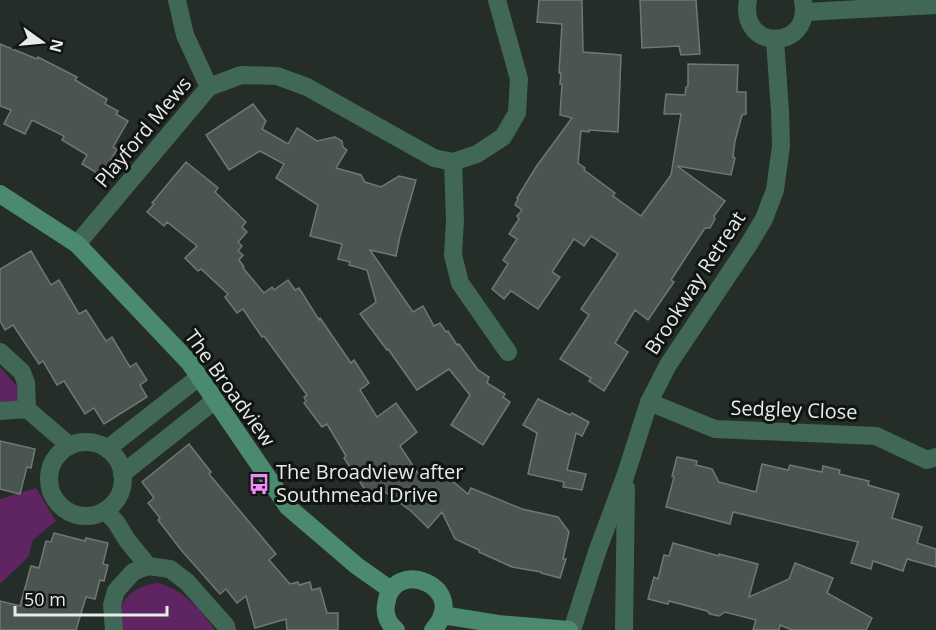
<svg xmlns="http://www.w3.org/2000/svg" width="936" height="630" font-family="'Open Sans',sans-serif">
<style>
.green{fill:#5e2562}
.building{fill:#4b5550;stroke:#6e7974;stroke-width:1.5}
.lines{fill:none;stroke-linecap:round;stroke-linejoin:round}
.street{stroke:#416856;stroke-width:18}
.secondary{stroke:#4b8a6e;stroke-width:18}
.labels{text-anchor:middle;stroke-width:6;stroke-linejoin:round;paint-order:stroke}
.street-label{font-size:20px;fill:#e6ece9;stroke:#101412}
.poi-label{font-size:20px;fill:#e6ece9;stroke:#101412;text-anchor:start}
</style>
<rect width="100%" height="100%" fill="#242d28"/>
<!-- green -->
<g class="green">
<polygon points="0,367 20,390 20,402 0,408"/>
<polygon points="36,488 56,521 33,540 28,557 0,584 0,499"/>
<path d="M158 583C184 590 200 609 215 630H121C121 625 119 620 120 615 120 596 141 584 158 583Z"/>
</g>
<!-- building -->
<g class="building">
<polygon points="539,0 582,0 583,52 621,55 618,132 589,130 589,132 581,131 578,163 585,168 584,170 615,193 613,196 641,216 671,175 681,114 664,114 666,94 685,95 686,87 688,86 688,64 738,65 737,92 746,92 746,114 742,115 735,141 733,157 735,158 731,175 677,166 725,201 714,216 715,219 710,228 705,228 684,260 671,280 674,282 648,320 635,310 615,343 628,352 604,391 589,381 591,378 560,359 589,315 581,309 618,254 591,236 584,246 574,239 552,272 560,277 538,309 511,291 504,299 492,289 508,264 503,260 517,239 509,234 519,219 517,216 522,210 515,205 518,199 517,198 536,167 572,118 560,115 562,84 560,84 561,73 559,73 562,24 537,22"/>
<polygon points="640,0 696,0 700,54 681,55 679,46 642,48"/>
<polygon points="0,44 37,59 38,57 77,77 75,80 107,99 105,104 118,111 116,114 128,121 113,147 117,149 102,176 82,164 87,155 62,140 64,136 32,120 25,134 4,124 11,110 0,106"/>
<polygon points="253,104 266,121 262,129 288,144 297,128 317,141 335,137 342,141 343,147 347,150 336,168 361,175 365,182 381,187 399,176 416,180 400,236 396,256 370,250 413,312 423,306 434,326 440,323 446,332 448,331 457,345 459,344 478,370 489,377 487,383 505,394 503,397 510,402 483,445 451,425 470,395 449,369 417,390 388,349 387,350 360,314 376,302 367,270 349,265 350,262 338,259 342,244 310,236 318,205 276,178 284,164 260,151 229,170 206,135"/>
<polygon points="186,162 218,188 215,192 246,222 242,227 247,232 238,242 242,246 238,251 243,255 239,260 244,267 243,268 264,293 272,287 274,290 288,280 295,290 299,288 319,320 320,318 351,363 354,360 369,383 360,390 377,417 396,403 417,432 400,446 421,478 433,465 468,494 471,488 522,509 558,517 569,532 563,559 566,559 560,578 541,573 541,572 512,567 479,552 479,550 455,539 442,512 428,528 411,511 382,490 371,499 344,458 346,456 327,424 322,427 304,403 306,401 304,397 307,395 264,336 262,337 243,309 237,313 225,297 228,294 201,269 198,271 185,258 197,246 167,222 164,226 147,212 154,204 152,203"/>
<polygon points="31,251 51,285 59,280 79,314 86,310 106,341 112,337 130,367 136,363 147,380 140,385 147,397 104,424 94,408 85,414 64,381 57,385 43,361 39,364 13,325 5,330 0,321 0,269"/>
<polygon points="538,399 570,415 572,413 589,422 582,436 576,433 567,470 586,474 582,490 563,487 564,482 528,474 537,433 523,425"/>
<polygon points="0,441 35,449 31,468 27,467 20,494 0,489"/>
<polygon points="189,444 211,472 209,474 276,554 269,560 290,584 298,582 299,585 310,582 312,590 320,588 327,613 338,613 338,630 287,630 286,619 255,628 246,596 237,603 226,589 220,594 182,551 158,520 160,518 148,503 154,498 142,482"/>
<polygon points="677,457 697,461 696,465 712,469 719,482 756,492 762,464 788,470 790,465 822,472 823,466 840,470 839,474 869,481 868,485 899,494 892,518 922,527 917,543 936,549 936,567 907,559 903,571 873,561 871,569 851,563 858,542 733,512 730,524 666,507 674,477 672,476"/>
<polygon points="54,533 85,541 86,538 108,543 103,564 108,565 104,581 100,580 95,599 86,597 76,630 0,630 0,601 20,606 31,566 39,568 46,541 51,542"/>
<polygon points="673,543 719,556 719,554 758,564 749,597 789,579 795,563 833,578 827,593 872,618 866,630 792,630 780,625 779,630 753,630 756,620 725,612 719,616 710,614 707,611 669,601 668,604 648,599 654,577 658,579 664,555 669,556"/>
</g>
<g class="lines">
<!-- street -->
<g class="street">
<polyline points="177,0 185,35 209,87"/>
<path d="M748 0C738 52 813 51 803 1"/>
<polyline points="805,12 936,5"/>
<polyline points="453,162 455,220 453,255 460,283 508,352"/>
<polyline points="77,244 209,87 241,75 277,76 307,87 434,158 453,162 477,154 503,137 517,113 519,79 497,0"/>
<polyline points="0,352 22,372 26,383 27,409"/>
<polyline points="649,402 715,429 876,436 927,460 936,457"/>
<polyline points="0,411 27,409 70,446"/>
<circle cx="86" cy="479" r="37"/>
<polyline points="107,449 199,377"/>
<polyline points="122,474 214,401"/>
<polyline points="105,511 116,522 127,540 148,566"/>
<polyline points="114,630 112,605 116,591 133,572 148,566 170,569 187,582 226,626 227,630"/>
<polyline points="572,630 597,552 626,474 649,402 668,365 749,244 764,219 775,190 781,146 780,111 775,40"/>
<polyline points="624,630 626,488"/>
</g>
<!-- secondary -->
<g class="secondary">
<polyline points="0,194 77,244 189,362 288,507 357,566 391,590"/>
<polyline points="442,615 498,624 569,630"/>
<path d="M396 630C389 624 384 615 386 605 392 554 472 588 433 630"/>
</g>
</g>
<!-- icons -->
<defs>
<symbol id="bus-bare" viewBox="-9 -9 18 18"><path d="M-5-6H5V4H4V6H2V4H-2V6H-4V4H-5ZM-3.5-4V0h7V-4ZM-3.5 1.2v1.5H-2V1.2ZM2 1.2v1.5H3.5V1.2Z" fill="#f08bf6" stroke="#101412" stroke-width="2.5" paint-order="stroke"/></symbol>
</defs>
<g fill-rule="evenodd">
<use href="#bus-bare" x="244" y="469" width="30" height="30"/>
</g>
<g class="labels">
<!-- street labels -->
<g class="street-label">
<text transform="translate(143 132) rotate(-50)" y="7">Playford Mews</text>
<text transform="translate(695 283) rotate(-57)" y="7">Brookway Retreat</text>
<text transform="translate(230 388) rotate(54)" y="7">The Broadview</text>
<text transform="translate(794 410) rotate(2)" y="7">Sedgley Close</text>
</g>
<!-- poi labels -->
<g class="poi-label">
<text x="276" y="479">The Broadview after<tspan x="276" dy="23">Southmead Drive</tspan></text>
</g>
</g>
<!-- north arrow -->
<g transform="translate(42 42) rotate(105)" stroke="#101412" stroke-width="4.5" paint-order="stroke">
<path d="M0-4.5L10 22L0 15L-10 22Z" fill="#e6ece9"/>
<text y="-9" font-size="16" font-weight="bold" text-anchor="middle" fill="#e6ece9">N</text>
</g>
<!-- scale -->
<path d="M15 606v9h152v-9" fill="none" stroke="#e6ece9" stroke-width="3"/>
<text x="24" y="606" font-size="18" fill="#e6ece9" stroke="#101412" stroke-width="4.5" paint-order="stroke">50 m</text>
</svg>
